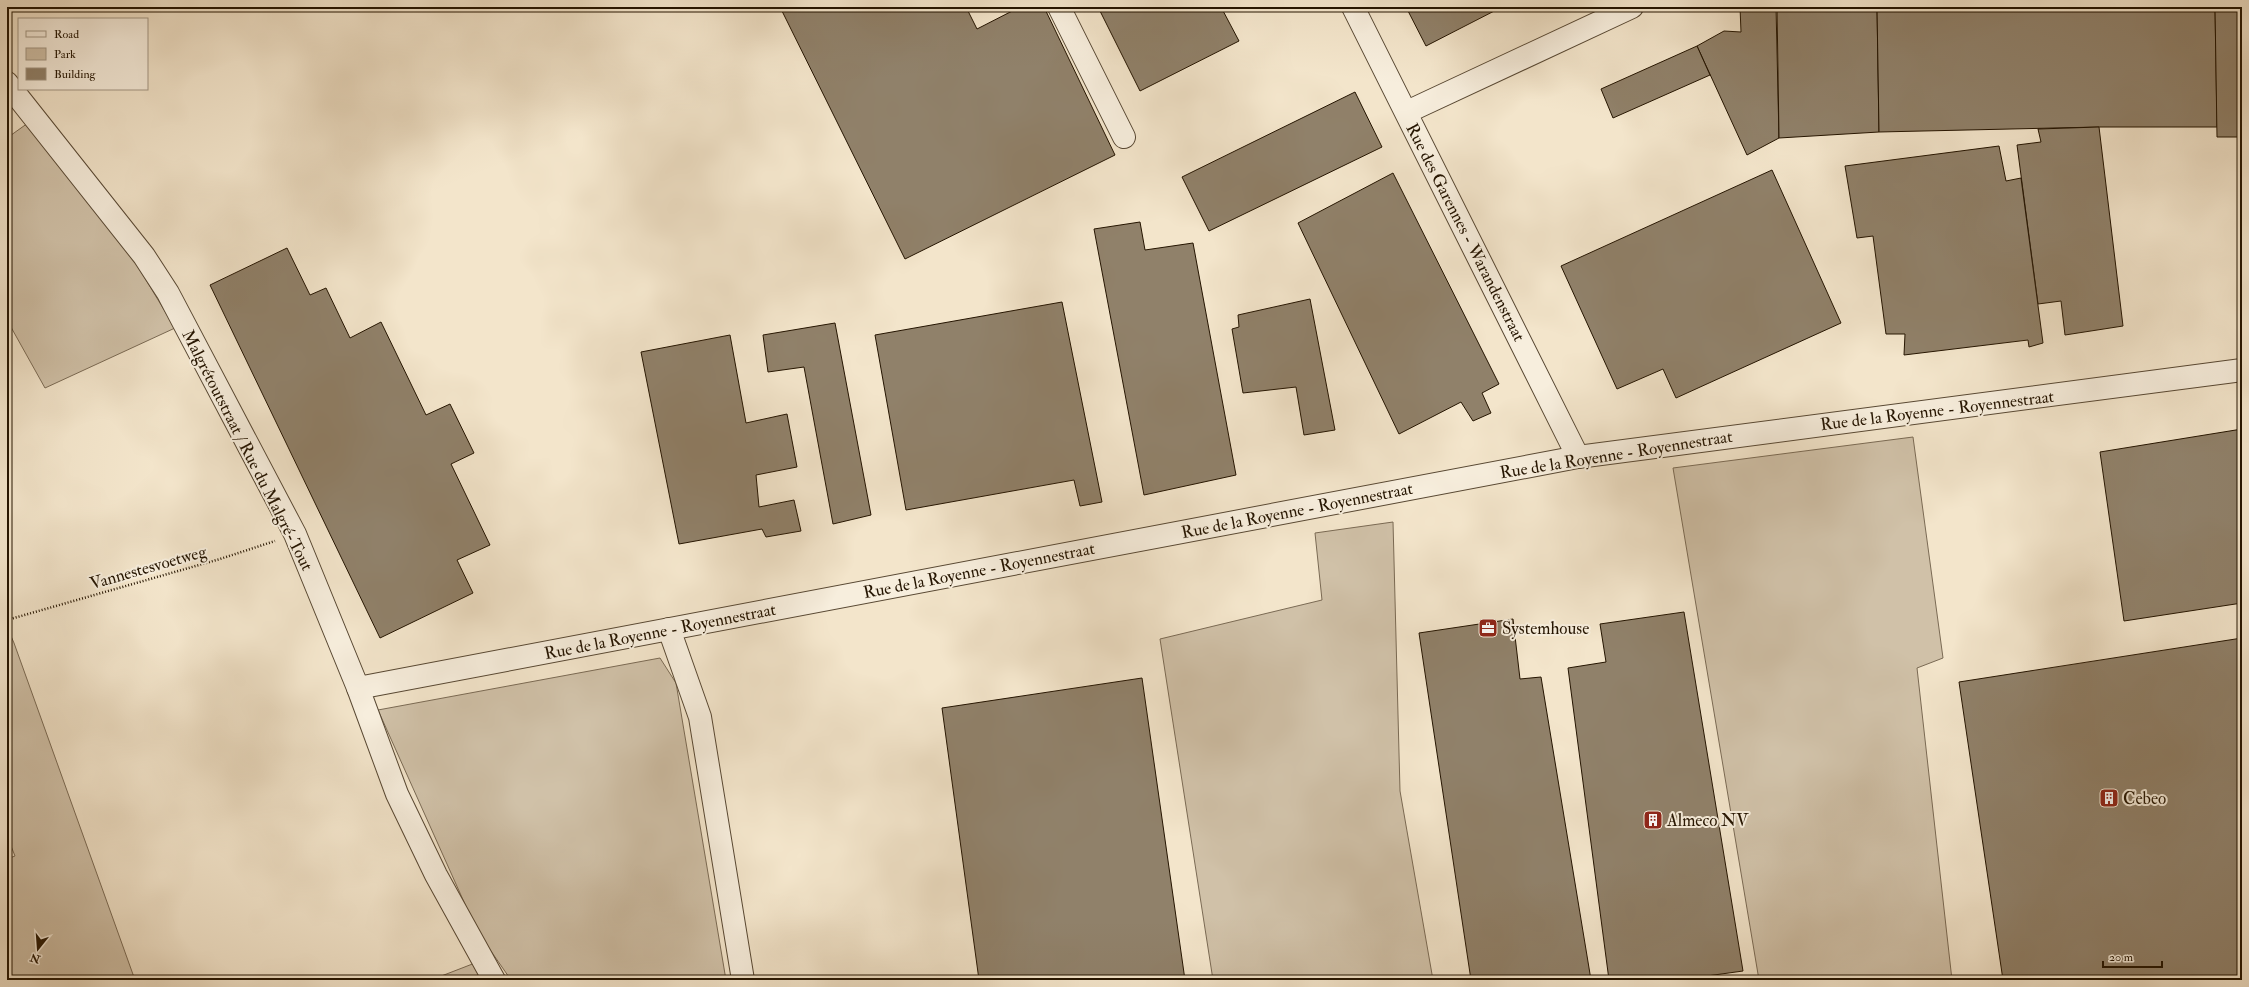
<svg xmlns="http://www.w3.org/2000/svg" width="2249" height="987" font-family="'IM FELL Double Pica',serif">
<style>
.green{fill:#d0c1a8;stroke:#7a6a54}
.building{fill:#90816a;stroke:#241400}
.lines{fill:none;stroke-linecap:round;stroke-linejoin:round}
.minor-casing{stroke:#584833;stroke-width:24}
.path{stroke:#241400;stroke-width:2.5;stroke-dasharray:1 2;stroke-linecap:butt}
.minor{stroke:#f7eedd;stroke-width:22}
.labels{text-anchor:middle;stroke-width:4;stroke-linejoin:round;paint-order:stroke}
.street-label{font-size:17px;fill:#241400;stroke:#f7eedd}
.poi-label{font-size:17px;fill:#241400;stroke:#f7eedd;text-anchor:start}
</style>
<rect width="100%" height="100%" fill="#f3e5cb"/>
<filter id="stains"><feTurbulence type="fractalNoise" baseFrequency=".005" numOctaves="4"/><feColorMatrix values="0 0 0 0 .2 0 0 0 0 .09 0 0 0 0 .02 0 0 0 .5 -.17"/></filter>
<radialGradient id="worn" r=".72"><stop offset=".6" stop-color="#630" stop-opacity="0"/><stop offset="1" stop-color="#630" stop-opacity=".3"/></radialGradient>
<!-- green -->
<g class="green">
<polygon points="28,123 128,250 175,328 45,388 7,320 7,138"/>
<polygon points="1913,437 1943,658 1917,668 1952,980 1759,980 1673,468"/>
<polygon points="1393,522 1400,791 1433,980 1213,980 1160,639 1322,600 1315,533"/>
<polygon points="7,627 14,643 135,980 7,980 7,859 15,856 7,836"/>
<polygon points="660,658 676,683 726,980 511,980 477,931 378,710"/>
<polygon points="475,963 487,980 431,980"/>
</g>
<!-- building -->
<g class="building">
<polygon points="780,7 966,7 977,29 1020,7 1044,7 1115,155 905,259"/>
<polygon points="1098,7 1221,7 1239,41 1140,91"/>
<polygon points="1406,7 1502,7 1426,46"/>
<polygon points="1740,7 1776,7 1779,138 1747,155 1697,46 1724,31 1741,32"/>
<polygon points="1777,7 1877,7 1879,132 1779,138"/>
<polygon points="1877,7 2215,7 2217,127 2099,127 1879,132"/>
<polygon points="2215,7 2242,7 2242,137 2217,137"/>
<polygon points="1697,46 1710,75 1613,118 1601,89"/>
<polygon points="1355,92 1382,147 1209,231 1182,177"/>
<polygon points="2099,127 2123,326 2065,335 2061,301 2038,304 2017,145 2041,142 2038,129"/>
<polygon points="1999,146 2006,181 2021,178 2043,343 2029,347 2028,340 1904,355 1905,334 1886,334 1873,236 1857,238 1845,166"/>
<polygon points="1772,170 1841,323 1676,398 1663,369 1617,389 1561,266"/>
<polygon points="1393,173 1499,384 1482,393 1491,413 1473,421 1461,402 1399,434 1298,223"/>
<polygon points="1140,222 1145,250 1193,243 1236,475 1144,495 1094,229"/>
<polygon points="287,248 310,295 326,288 350,338 381,322 426,415 450,404 474,453 451,464 490,545 457,560 473,593 380,638 210,285"/>
<polygon points="1310,299 1335,430 1304,435 1296,387 1243,393 1232,329 1239,327 1238,315"/>
<polygon points="1062,302 1102,502 1080,506 1074,480 906,510 875,335"/>
<polygon points="835,323 871,515 833,524 804,367 768,372 763,335"/>
<polygon points="730,335 746,423 787,414 797,467 756,475 759,507 794,500 801,531 766,537 762,529 679,544 641,352"/>
<polygon points="2242,429 2242,603 2124,621 2100,452"/>
<polygon points="1684,612 1743,971 1678,980 1609,980 1568,668 1606,662 1600,624"/>
<polygon points="1513,619 1520,679 1541,677 1591,980 1471,980 1419,633"/>
<polygon points="2242,638 2242,980 2003,980 1959,682"/>
<polygon points="1142,678 1185,980 979,980 942,708"/>
</g>
<g class="lines">
<defs>
<g id="minor">
<polyline points="1059,7 1124,137"/>
<polyline points="1353,7 1578,457"/>
<polyline points="7,83 144,256 168,293 295,534 358,688 397,794 436,875 494,980"/>
<polyline points="1407,112 1632,7"/>
<polyline points="669,629 700,717 743,980"/>
<polyline points="358,688 1578,457 2242,370"/>
</g>
</defs>
<!-- minor casing -->
<use href="#minor" class="minor-casing"/>
<!-- path -->
<polyline class="path" points="7,620 220,559 275,541"/>
<!-- minor -->
<use href="#minor" class="minor"/>
</g>
<!-- icons -->
<defs>
<symbol id="office-square" viewBox="-11 -11 22 22"><rect x="-9" y="-9" width="18" height="18" rx="4" fill="#8f2418" stroke="#f7eedd"/><path d="M-6-3h4V-5.5h4V-3h4V5H-6ZM-1-4.5V-3h2v-1.5ZM-6 0V1H6V0Z" fill="#fff"/></symbol>
<symbol id="building-square" viewBox="-11 -11 22 22"><rect x="-9" y="-9" width="18" height="18" rx="4" fill="#8f2418" stroke="#f7eedd"/><path d="M-4-6H4V6H1V3H-1V6H-4ZM-2.5-4.3h1.7v1.8h-1.7ZM.8-4.3h1.7v1.8H.8ZM-2.5-1h1.7V.8h-1.7ZM.8-1h1.7V.8H.8Z" fill="#fff"/></symbol>
</defs>
<g fill-rule="evenodd">
<use href="#office-square" x="1477" y="617" width="22" height="22"/>
<use href="#building-square" x="2098" y="787" width="22" height="22"/>
<use href="#building-square" x="1642" y="809" width="22" height="22"/>
</g>
<g class="labels">
<!-- street labels -->
<g class="street-label">
<text transform="translate(1466 232) rotate(63)" y="6">Rue des Garennes - Warandenstraat</text>
<text transform="translate(1937 410) rotate(-7)" y="6">Rue de la Royenne - Royennestraat</text>
<text transform="translate(248 450) rotate(63)" y="6">Malgrétoutstraat / Rue du Malgré-Tout</text>
<text transform="translate(1616 454) rotate(-9)" y="6">Rue de la Royenne - Royennestraat</text>
<text transform="translate(1297 510) rotate(-11)" y="6">Rue de la Royenne - Royennestraat</text>
<text transform="translate(148 567) rotate(-16)" y="6">Vannestesvoetweg</text>
<text transform="translate(979 570) rotate(-11)" y="6">Rue de la Royenne - Royennestraat</text>
<text transform="translate(660 631) rotate(-11)" y="6">Rue de la Royenne - Royennestraat</text>
</g>
<!-- poi labels -->
<g class="poi-label">
<text x="1502" y="634">Systemhouse</text>
<text x="2123" y="804">Cebeo</text>
<text x="1667" y="826">Almeco NV</text>
</g>
</g>
<!-- margin -->
<rect width="2249" height="987" fill="none" stroke="#f3e5cb" stroke-width="24"/>
<rect x="8" y="8" width="2233" height="971" fill="none" stroke="#241400" stroke-width="2"/>
<rect x="12" y="12" width="2225" height="963" fill="none" stroke="#241400"/>
<!-- legend -->
<rect x="18" y="18" width="130" height="72" fill="#f7eedd" stroke="#a39785"/>
<rect x="26" y="31" width="20" height="6" fill="#f7eedd" stroke="#a39785"/>
<text x="54" y="38" font-size="12" fill="#241400">Road</text>
<rect x="26" y="48" width="20" height="12" fill="#d0c1a8" stroke="#a39785"/>
<text x="54" y="58" font-size="12" fill="#241400">Park</text>
<rect x="26" y="68" width="20" height="12" fill="#90816a" stroke="#a39785"/>
<text x="54" y="78" font-size="12" fill="#241400">Building</text>
<!-- north arrow -->
<g transform="translate(38 949) rotate(197)" stroke="#f7eedd" stroke-width="3" paint-order="stroke">
<path d="M0-3L7 15L0 10L-7 15Z" fill="#241400"/>
<text y="-6" font-size="11" font-weight="bold" text-anchor="middle" fill="#241400">N</text>
</g>
<!-- scale -->
<path d="M2103 961v6h59v-6" fill="none" stroke="#241400" stroke-width="2"/>
<text x="2109" y="961" font-size="12" fill="#241400" stroke="#f7eedd" stroke-width="3" paint-order="stroke">20 m</text>
<rect width="100%" height="100%" filter="url(#stains)"/>
<rect width="100%" height="100%" fill="url(#worn)"/>
</svg>
